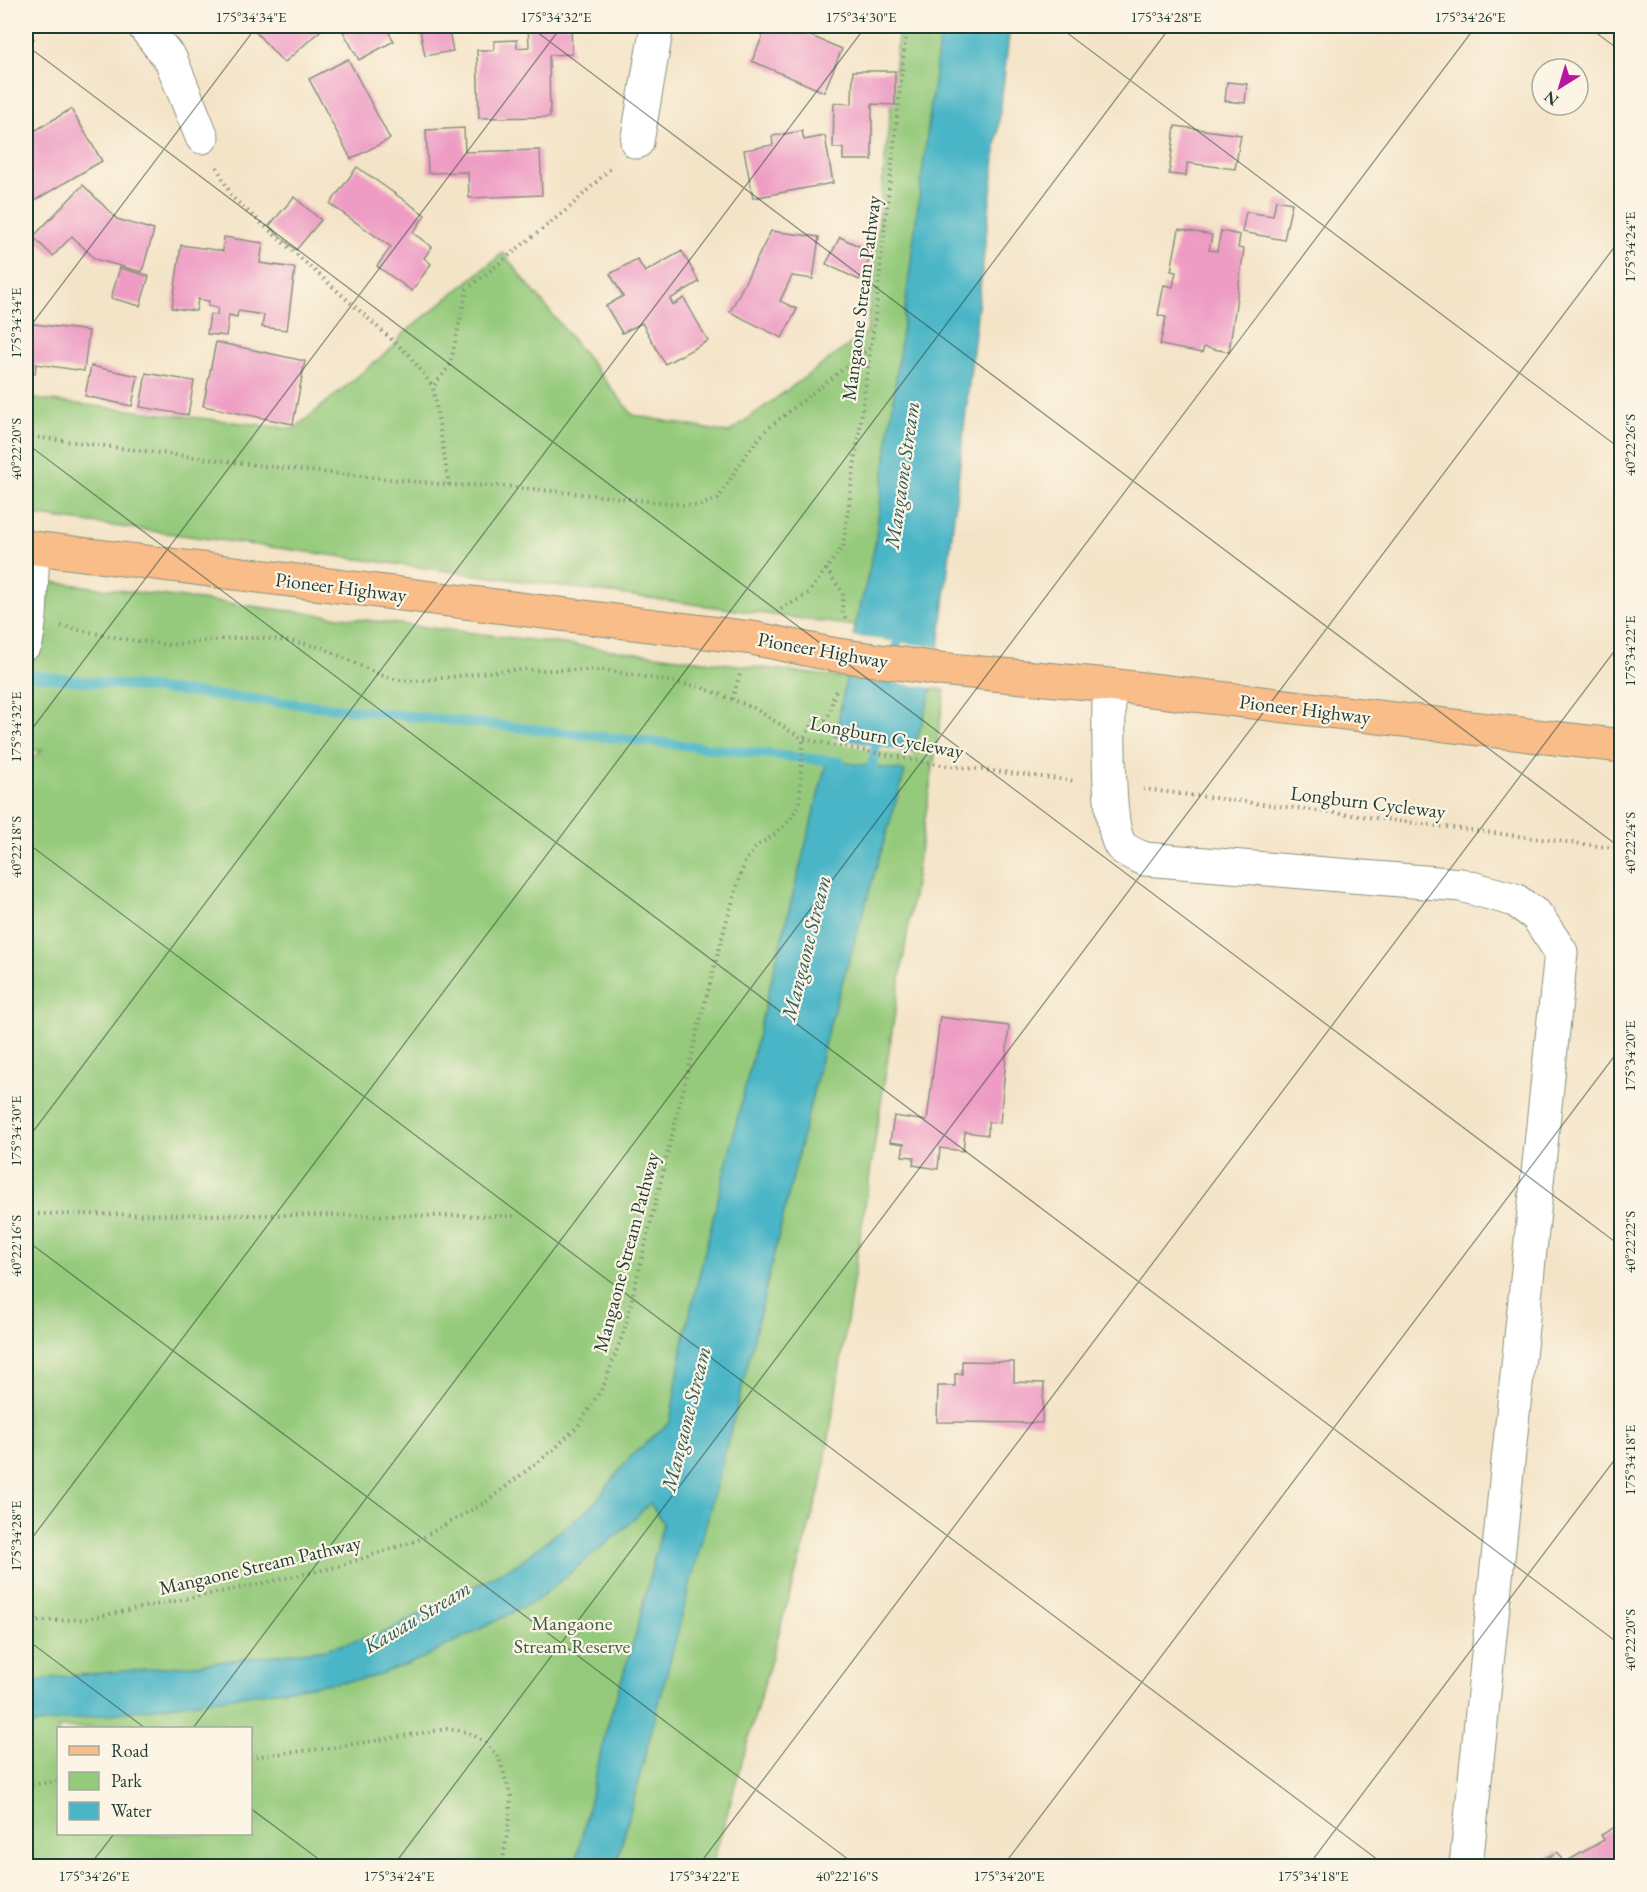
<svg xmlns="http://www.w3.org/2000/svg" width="1647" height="1892" font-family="'EB Garamond',serif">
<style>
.green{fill:#95ca7c;stroke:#5a8458;stroke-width:1.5;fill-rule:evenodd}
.water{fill:#49b5c6;stroke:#34797d;stroke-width:1.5}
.pier{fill:#f4e4c7}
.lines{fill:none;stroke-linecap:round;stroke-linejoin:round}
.stream{stroke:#49b5c6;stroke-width:10}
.building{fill:#ee9cc4}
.minor-casing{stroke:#8a907e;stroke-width:35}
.major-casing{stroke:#8a907e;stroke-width:35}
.path{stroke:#8a907e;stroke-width:4;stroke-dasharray:1.5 4.5;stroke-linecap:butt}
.minor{stroke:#fff;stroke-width:33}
.major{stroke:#f8bd89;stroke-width:33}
.major-bridge-casing{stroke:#8a907e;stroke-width:35;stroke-linecap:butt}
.major-bridge{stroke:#f8bd89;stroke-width:33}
.ticks{fill:none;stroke:#1f3d34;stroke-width:1.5;stroke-opacity:0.45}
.labels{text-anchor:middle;stroke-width:4.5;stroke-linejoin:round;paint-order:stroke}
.street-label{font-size:20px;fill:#1f3d34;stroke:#fcf5e5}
.park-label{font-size:20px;fill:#3c6046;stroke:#fcf5e5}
.water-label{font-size:21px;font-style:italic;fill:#2a5b58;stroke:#fcf5e5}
.neatline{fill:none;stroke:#1f3d34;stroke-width:2}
.ticks-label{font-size:15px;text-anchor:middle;fill:#1f3d34}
</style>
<rect width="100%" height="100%" fill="#fcf5e5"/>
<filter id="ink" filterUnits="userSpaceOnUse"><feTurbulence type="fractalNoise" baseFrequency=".0167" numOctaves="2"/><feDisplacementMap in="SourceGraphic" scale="12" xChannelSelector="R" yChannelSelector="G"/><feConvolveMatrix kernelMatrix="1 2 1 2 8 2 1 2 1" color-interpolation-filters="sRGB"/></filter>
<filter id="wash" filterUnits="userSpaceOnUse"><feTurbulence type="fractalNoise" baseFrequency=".008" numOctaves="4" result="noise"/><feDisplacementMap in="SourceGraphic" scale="24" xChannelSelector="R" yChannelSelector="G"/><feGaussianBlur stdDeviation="1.35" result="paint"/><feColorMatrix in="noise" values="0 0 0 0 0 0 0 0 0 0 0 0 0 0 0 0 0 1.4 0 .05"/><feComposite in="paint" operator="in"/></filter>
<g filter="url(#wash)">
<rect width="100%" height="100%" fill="#f4e4c7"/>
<!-- green -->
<g class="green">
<polygon points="899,26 986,26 899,632 26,514 26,398 294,429 392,348 402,335 503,253 633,415 728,433 867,332"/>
<path d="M26 579 945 690 822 1482 712 1866H26V764L42 750 26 751ZM58 1728H250V1834H58Z"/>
</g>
<!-- water -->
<g class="water">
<polygon points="941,26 1010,26 939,647 853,636 874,550"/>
<polygon points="846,678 932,688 913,754 835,739"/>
<polygon points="827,760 905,771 827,1034 744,1380 616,1866 575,1866 605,1734 637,1629 663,1523 650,1503 623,1530 537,1600 421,1659 369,1678 26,1726 26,1683 57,1677 191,1665 326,1649 386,1632 517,1564 592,1506 630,1457 670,1422 684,1337 770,985"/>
</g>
<!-- pier -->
<g class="pier">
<polygon points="850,635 853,636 939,647 938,650 852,638"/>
<polygon points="846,675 933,685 932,688 843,677"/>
<polygon points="832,738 916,754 912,757 835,742"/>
</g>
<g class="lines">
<!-- stream -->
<g class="stream">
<polyline points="26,675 840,762"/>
<polyline points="886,697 900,630"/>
<polyline points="869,779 879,733"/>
</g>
</g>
<g id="blocks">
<!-- building -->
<g class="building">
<polygon points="26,26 34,39 26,45"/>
<polygon points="250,26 317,26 321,30 284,63"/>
<polygon points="340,26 385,26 394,41 359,60"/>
<polygon points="448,26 453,51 425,56 420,30"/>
<polygon points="528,26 571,26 572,54 549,55 550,117 479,118 477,50 494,50 494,41 517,40 517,48 529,47"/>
<polygon points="767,26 787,26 842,49 824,92 752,61"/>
<polygon points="348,59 390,139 351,159 309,79"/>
<polygon points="853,71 895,71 895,105 872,104 872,160 843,160 843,148 833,148 834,103 852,104"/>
<polygon points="1227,82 1247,84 1245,103 1225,101"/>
<polygon points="71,109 102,161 27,205 26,136"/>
<polygon points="1175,126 1241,135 1235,169 1187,163 1186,176 1169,174"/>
<polygon points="464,128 465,152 540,150 542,195 469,198 468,172 428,173 426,130"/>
<polygon points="802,131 804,140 825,136 833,183 753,198 744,150 773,145 772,136"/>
<polygon points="357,167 425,215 413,233 432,247 424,258 431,264 412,291 377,266 391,247 330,204"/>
<polygon points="83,185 117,219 154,230 142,272 95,259 72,236 53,256 33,237"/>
<polygon points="294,197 321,220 296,250 269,226"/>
<polygon points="1276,200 1292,203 1284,240 1242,232 1246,212 1273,216"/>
<polygon points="1179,229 1212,235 1209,250 1217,251 1221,231 1240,235 1238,248 1244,249 1229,352 1204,347 1202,353 1160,345 1166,317 1158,315 1164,285 1173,287 1176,272 1171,271"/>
<polygon points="771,231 819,237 813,279 792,276 780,301 797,309 782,338 730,312"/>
<polygon points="224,237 263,243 260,263 295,268 287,330 262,327 264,315 238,311 237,317 229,315 226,336 207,334 210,314 217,315 218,308 208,306 209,301 198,299 196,311 172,308 181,245 223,251"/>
<polygon points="840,237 873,253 859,280 826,264"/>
<polygon points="682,251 699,282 670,299 673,305 684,298 708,341 665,364 642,323 622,333 606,306 623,296 610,274 637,259 645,272"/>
<polygon points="120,268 149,276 140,306 111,298"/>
<polygon points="26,323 89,331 84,371 36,364 35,374 26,373"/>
<polygon points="216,342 305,361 293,424 203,406"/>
<polygon points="91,366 138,376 132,406 85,396"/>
<polygon points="146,373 194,381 188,415 140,407"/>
<polygon points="940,1017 1009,1026 1000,1123 988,1122 988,1135 965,1132 963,1151 940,1148 938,1169 913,1165 914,1157 902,1156 904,1144 890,1142 894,1116 927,1121"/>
<polygon points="962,1361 1014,1362 1014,1382 1044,1383 1042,1423 937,1422 938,1386 955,1386 955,1374 962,1374"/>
<polygon points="1622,1823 1622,1866 1532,1866 1557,1852 1564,1863 1604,1840 1601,1835"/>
</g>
</g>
</g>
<g filter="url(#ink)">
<use href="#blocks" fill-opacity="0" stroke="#8a907e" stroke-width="1.5"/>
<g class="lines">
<defs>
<g id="minor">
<polyline points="144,26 171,60 202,137"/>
<polyline points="637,142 657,26"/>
<polyline points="26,643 30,617 33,548"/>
<path d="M1109 685C1109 715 1106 826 1121 846 1127 852 1137 856 1145 859L1461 885 1515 900 1537 916 1561 952 1466 1866"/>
</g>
<g id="major">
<polyline points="26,547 752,638 831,654"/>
<polyline points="939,669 1109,685 1622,746"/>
</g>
</defs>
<!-- minor casing -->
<use href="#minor" class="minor-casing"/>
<!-- major casing -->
<use href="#major" class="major-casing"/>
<!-- path -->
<g class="path">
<polyline points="217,167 232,197 409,355 433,387"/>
<polyline points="26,436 272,467 449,485 504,486 697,506 718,499 746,454 767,429 870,348"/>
<polyline points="449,485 433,387 450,365 467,289 570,207 613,166"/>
<polyline points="826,569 843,593 842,610 847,622"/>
<polyline points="781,609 808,594 843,546 874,325 907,26"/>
<polyline points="61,626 123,639 170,645 232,638 264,638 295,642 323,648 380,675 398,680 416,681 508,670 605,670 701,687 754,708 803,739 934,764 1076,781"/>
<polyline points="732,699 741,671"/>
<polyline points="1143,789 1622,849"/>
<polyline points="26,1214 515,1216"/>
<path d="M26 1622 85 1619 255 1585 336 1567 418 1540 486 1502 552 1451 578 1426 604 1385 624 1331 701 1017 726 923 745 861 758 845 774 835 790 820 799 804 803 739 816 719 825 720C833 712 831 698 837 689"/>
<polyline points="250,1757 330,1748 446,1729 467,1732 485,1742 499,1758 511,1796 510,1816 502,1866"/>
<polyline points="26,1786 58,1781"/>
</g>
<!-- minor -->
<use href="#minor" class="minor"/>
<!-- major -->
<use href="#major" class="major"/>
<defs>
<polyline id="major-bridge" points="831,654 939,669"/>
</defs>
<!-- major-bridge casing -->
<use href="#major-bridge" class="major-bridge-casing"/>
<!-- major-bridge -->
<use href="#major-bridge" class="major-bridge"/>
</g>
</g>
<!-- ticks -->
<path class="ticks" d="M529 26 1622 849M1058 26 1622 450M1587 26 1622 52M26 45 1622 1247M26 332 257 26M26 443 1622 1646M26 737 562 26M26 842 1386 1866M26 1141 866 26M26 1240 857 1866M26 1546 1171 26M26 1639 145 1728M193 1728 1476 26M250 1808 328 1866M89 1866 114 1834M393 1866 1622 237M698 1866 1622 641M1003 1866 1622 1046M1308 1866 1622 1450M1613 1866 1622 1855"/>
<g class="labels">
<!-- street labels -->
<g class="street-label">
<text transform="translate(861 298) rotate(-83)" y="7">Mangaone Stream Pathway</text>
<text transform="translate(341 587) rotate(7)" y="7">Pioneer Highway</text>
<text transform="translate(823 650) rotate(10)" y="7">Pioneer Highway</text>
<text transform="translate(1305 709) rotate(7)" y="7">Pioneer Highway</text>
<text transform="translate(887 737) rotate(11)" y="7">Longburn Cycleway</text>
<text transform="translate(1368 802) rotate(7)" y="7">Longburn Cycleway</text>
<text transform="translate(626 1252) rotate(-75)" y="7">Mangaone Stream Pathway</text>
<text transform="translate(260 1565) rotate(-13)" y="7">Mangaone Stream Pathway</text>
</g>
<!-- park labels -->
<g class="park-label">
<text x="572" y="1630">Mangaone<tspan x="572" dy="23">Stream Reserve</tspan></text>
</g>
<!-- water labels -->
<g class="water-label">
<text transform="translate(902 475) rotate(-82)" y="7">Mangaone Stream</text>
<text transform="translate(806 948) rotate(-76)" y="7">Mangaone Stream</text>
<text transform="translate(686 1419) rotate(-76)" y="7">Mangaone Stream</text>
<text transform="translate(417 1617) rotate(-31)" y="7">Kawau Stream</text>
</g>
</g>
<!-- margin -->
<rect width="1647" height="1892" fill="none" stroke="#fcf5e5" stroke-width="66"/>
<!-- legend -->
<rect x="57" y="1727" width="195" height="108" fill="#fcf5e5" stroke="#a4ab9e" stroke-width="1.5"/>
<rect x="69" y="1746" width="30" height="9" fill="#f8bd89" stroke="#a4ab9e" stroke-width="1.5"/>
<text x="111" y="1757" font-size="18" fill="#1f3d34">Road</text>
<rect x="69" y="1772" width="30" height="18" fill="#95ca7c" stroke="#a4ab9e" stroke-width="1.5"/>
<text x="111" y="1787" font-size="18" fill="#1f3d34">Park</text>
<rect x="69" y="1802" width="30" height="18" fill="#49b5c6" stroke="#a4ab9e" stroke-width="1.5"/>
<text x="111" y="1817" font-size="18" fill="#1f3d34">Water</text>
<!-- north arrow -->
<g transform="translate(1560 87) rotate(217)"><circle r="28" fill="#fcf5e5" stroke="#a4ab9e" stroke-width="1.5"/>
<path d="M0-4.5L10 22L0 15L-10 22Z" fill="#b5179e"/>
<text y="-9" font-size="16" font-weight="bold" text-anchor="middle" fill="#1f3d34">N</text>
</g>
<rect x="33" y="33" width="1581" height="1826" class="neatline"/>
<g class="ticks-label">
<text x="251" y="22">175°34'34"E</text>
<text x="556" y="22">175°34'32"E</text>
<text x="861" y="22">175°34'30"E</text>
<text x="1166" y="22">175°34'28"E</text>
<text x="1470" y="22">175°34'26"E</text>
<text transform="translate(1630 247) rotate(-90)" y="5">175°34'24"E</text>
<text transform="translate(16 323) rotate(-90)" y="5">175°34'34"E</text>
<text transform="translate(1630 445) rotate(-90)" y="5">40°22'26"S</text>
<text transform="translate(16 449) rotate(-90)" y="5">40°22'20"S</text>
<text transform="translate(1630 651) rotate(-90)" y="5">175°34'22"E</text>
<text transform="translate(16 727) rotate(-90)" y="5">175°34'32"E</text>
<text transform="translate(1630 843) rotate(-90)" y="5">40°22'24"S</text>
<text transform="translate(16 847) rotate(-90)" y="5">40°22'18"S</text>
<text transform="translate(1630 1056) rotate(-90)" y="5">175°34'20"E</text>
<text transform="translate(16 1131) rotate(-90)" y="5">175°34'30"E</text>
<text transform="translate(1630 1242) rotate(-90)" y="5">40°22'22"S</text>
<text transform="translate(16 1246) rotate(-90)" y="5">40°22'16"S</text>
<text transform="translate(1630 1460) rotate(-90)" y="5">175°34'18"E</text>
<text transform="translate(16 1536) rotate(-90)" y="5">175°34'28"E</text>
<text transform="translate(1630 1640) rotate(-90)" y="5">40°22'20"S</text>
<text x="94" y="1881">175°34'26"E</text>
<text x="399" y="1881">175°34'24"E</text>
<text x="704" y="1881">175°34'22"E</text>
<text x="847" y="1881">40°22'16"S</text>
<text x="1009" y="1881">175°34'20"E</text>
<text x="1313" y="1881">175°34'18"E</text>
</g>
</svg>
